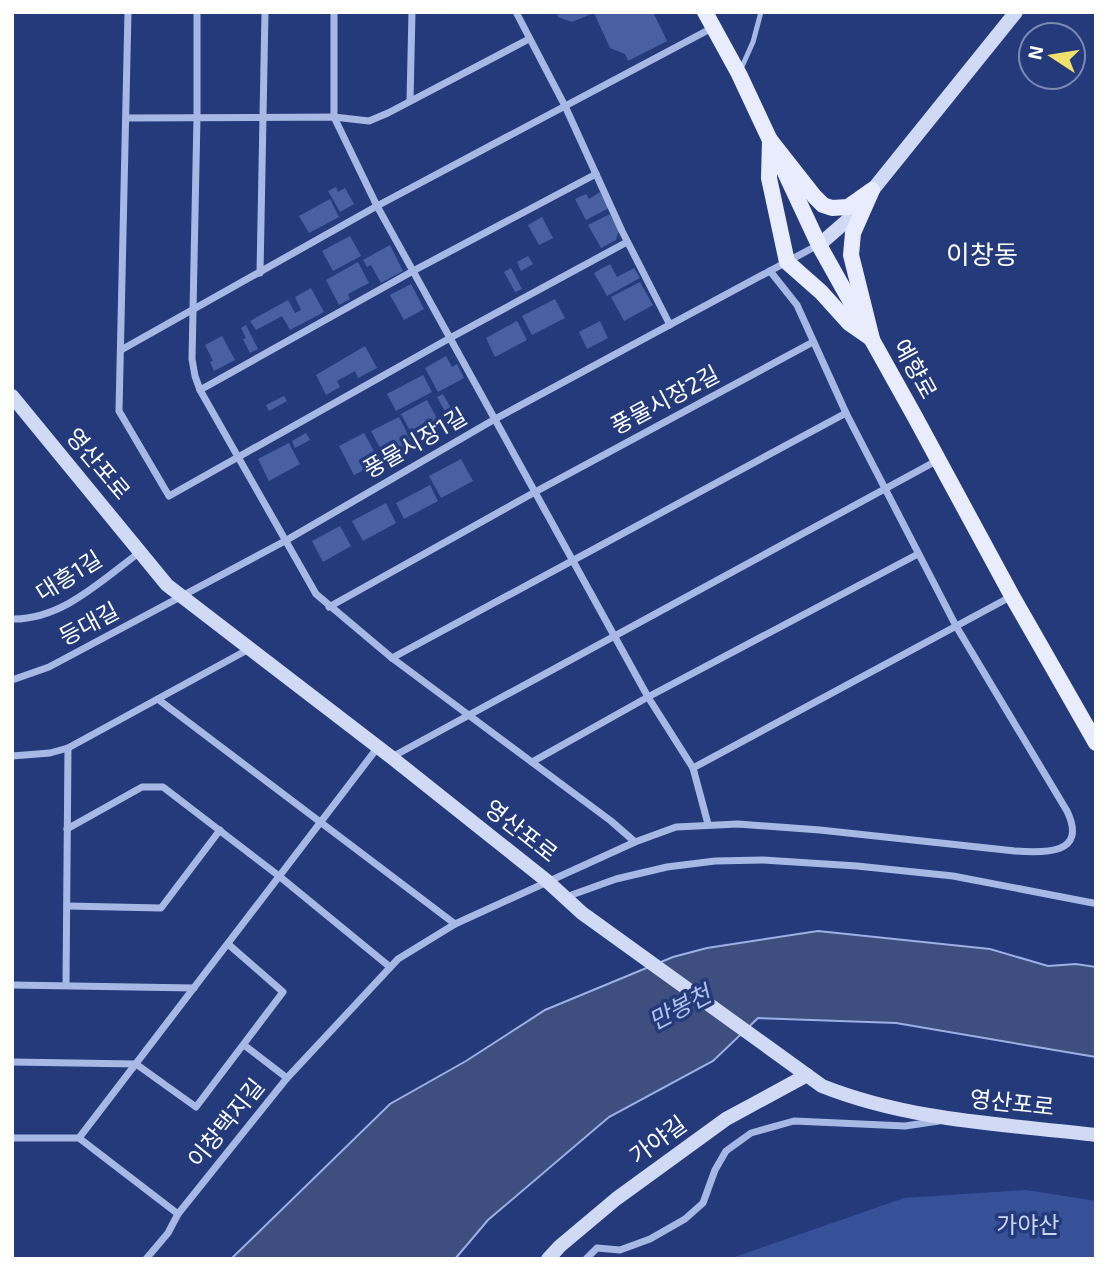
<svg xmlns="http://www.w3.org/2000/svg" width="1108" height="1271" font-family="'Exo 2','Noto Sans KR',sans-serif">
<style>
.green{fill:#375199}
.water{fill:#3e4e7f;stroke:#9cb0e6;stroke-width:2}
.building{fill:#4860a2}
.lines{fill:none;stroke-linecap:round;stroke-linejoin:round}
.lane{stroke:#a8b8e5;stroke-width:5}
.street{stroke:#a8b8e5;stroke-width:7}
.secondary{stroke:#d1daf4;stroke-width:14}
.primary{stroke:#e8ecfc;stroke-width:16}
.labels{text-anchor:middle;stroke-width:7;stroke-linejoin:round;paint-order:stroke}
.street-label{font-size:23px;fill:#fff;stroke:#243a7b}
.park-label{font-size:23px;fill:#cad6f4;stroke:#243a7b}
.water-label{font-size:24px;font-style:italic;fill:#b3c2ed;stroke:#243a7b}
.quarter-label{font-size:26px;fill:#fff;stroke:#243a7b}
</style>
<rect width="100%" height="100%" fill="#243a7b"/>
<!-- green -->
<polygon class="green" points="1026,1190 1096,1201 1096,1259 729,1259 904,1198"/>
<!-- water -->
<polygon class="water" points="818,931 990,949 1048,966 1076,964 1096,967 1096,1057 896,1023 758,1018 713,1061 609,1117 488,1220 455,1259 231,1259 390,1104 466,1061 545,1010 673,957 707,948"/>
<!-- building -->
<g class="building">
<polygon points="556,12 653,12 667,41 628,61 625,54 610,48 594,13 572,22 558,17"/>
<polygon points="336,187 338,192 345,188 354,204 340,212 328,191"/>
<polygon points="600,192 609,208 586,220 575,199 586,194 589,199"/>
<polygon points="330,199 339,217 309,233 299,216"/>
<polygon points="610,214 619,230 616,240 601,248 588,225"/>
<polygon points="542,217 553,238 539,245 528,225"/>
<polygon points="350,236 361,256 333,271 322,251"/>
<polygon points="390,245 403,271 381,283 371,265 367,267 363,260"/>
<polygon points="528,256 533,264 521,271 517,262"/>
<polygon points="358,262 369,283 348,294 350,299 339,305 326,280"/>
<polygon points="610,264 617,277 634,268 640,278 607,296 594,273"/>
<polygon points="511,268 522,289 515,292 504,272"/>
<polygon points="640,282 653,305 624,321 611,297"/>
<polygon points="411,284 424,309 404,320 390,295"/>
<polygon points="311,288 324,312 290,330 282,316 256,330 250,321 288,300 295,313 301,310 295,297"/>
<polygon points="555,299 565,318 532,335 522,316"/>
<polygon points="517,321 527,340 495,357 486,338"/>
<polygon points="600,321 608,338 587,349 579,332"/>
<polygon points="246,325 258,349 250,353 243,339 246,338 241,328"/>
<polygon points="222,336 235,360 214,371 210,362 213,361 205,345"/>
<polygon points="365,346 377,368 358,378 355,371 337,381 340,387 326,395 316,375"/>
<polygon points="446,356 452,367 457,364 464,378 438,392 425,368"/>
<polygon points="423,375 432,392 396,411 387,394"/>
<polygon points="443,394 453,412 447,415 437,397"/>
<polygon points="284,396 287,401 269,411 266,405"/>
<polygon points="427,400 440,424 414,438 401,414"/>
<polygon points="399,417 412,442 385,457 371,431"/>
<polygon points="306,433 310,440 295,448 292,441"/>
<polygon points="364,433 380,462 354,475 339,446"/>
<polygon points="289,443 300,464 269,481 258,459"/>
<polygon points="461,459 473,481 441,498 429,476"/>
<polygon points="430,485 438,501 404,519 396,503"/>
<polygon points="386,503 396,523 363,541 352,521"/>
<polygon points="340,526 351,546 323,562 312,541"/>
</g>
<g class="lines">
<!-- lane -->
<polyline class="lane" points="740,71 753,42 761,12"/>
<!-- street -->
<g class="street">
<polyline points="128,12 119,411 169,496 450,338 627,242"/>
<path d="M197 12V117L192 359 195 376 200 390 316 594 392 658 611 821 635 842 676 827 738 824 820 830 1015 851C1044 853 1088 855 1067 811L956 626 846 413 797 305 770 271"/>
<polyline points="334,12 334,117 377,206 413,271 648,697 693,768 708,824"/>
<polyline points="516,12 565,106 622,231 670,325"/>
<polyline points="410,101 412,12"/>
<polyline points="127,118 334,117 369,121 388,113 529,39"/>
<polyline points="260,273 265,12"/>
<polyline points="121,350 377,206 712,28"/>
<polyline points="200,390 413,271 596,174"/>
<polyline points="329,607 535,492 813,342"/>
<path d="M12 619C62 620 102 580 140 552"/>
<polyline points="392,658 846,413"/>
<polyline points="12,680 49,667 285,541 495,419 818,245"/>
<polyline points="159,700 455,924"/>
<polyline points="12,756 50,753 68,748 249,649"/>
<polyline points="392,757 938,460"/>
<polyline points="532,762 648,697 918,554"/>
<polyline points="693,768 1012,596"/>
<polyline points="67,829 142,787 163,787 279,876 390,967"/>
<polyline points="566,897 616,879 667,867 715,861 763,860 857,866 953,876 1093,903"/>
<polyline points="67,906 161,908 220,830"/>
<polyline points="12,985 194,988"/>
<polyline points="66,985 68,748"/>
<polyline points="244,1045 287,1078"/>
<polyline points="12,1062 136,1064 196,1107 283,992 228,944"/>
<polyline points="12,1138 79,1138 178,1214 287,1078 398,959 455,924 635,842"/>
<polyline points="79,1138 378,747"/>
<polyline points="146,1259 168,1233 178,1214"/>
<polyline points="586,1259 597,1248 620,1250 650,1239 685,1219 703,1203 715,1170 726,1151 751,1133 794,1121 905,1126 939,1121"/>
</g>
<!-- secondary -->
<g class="secondary">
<polyline points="819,245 850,218 1016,12"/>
<path d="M12 396 167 585 391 757 547 881 582 913 822 1086C910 1121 1003 1124 1096 1135"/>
<polyline points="548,1259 560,1246 616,1199 726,1119 807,1075"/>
</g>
<!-- primary -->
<g class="primary">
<polyline points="705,12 739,74 819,245 914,415 1012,596 1096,743"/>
<polygon points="770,140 814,196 823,205 832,208 848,207 872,190 853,233 851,255 872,339 849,323 821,292 787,262 769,178"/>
</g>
</g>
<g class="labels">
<!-- street labels -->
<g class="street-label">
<text transform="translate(915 369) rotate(61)" y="8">예향로</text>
<text transform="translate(665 400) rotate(-28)" y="8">풍물시장2길</text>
<text transform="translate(415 443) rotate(-30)" y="8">풍물시장1길</text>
<text transform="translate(98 464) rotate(50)" y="8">영산포로</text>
<text transform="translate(69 576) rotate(-32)" y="8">대흥1길</text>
<text transform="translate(89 624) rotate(-28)" y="8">등대길</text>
<text transform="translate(521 831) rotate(38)" y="8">영산포로</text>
<text transform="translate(1012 1103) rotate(6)" y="8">영산포로</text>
<text transform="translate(226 1123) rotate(-51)" y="8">이창택지길</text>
<text transform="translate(658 1140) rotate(-36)" y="8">가야길</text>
</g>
<!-- park labels -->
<g class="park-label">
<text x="1028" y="1233">가야산</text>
</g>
<!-- water labels -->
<g class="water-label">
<text transform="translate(680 1008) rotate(-28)" y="8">만봉천</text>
</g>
<!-- quarter labels -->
<g class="quarter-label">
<text x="982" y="264">이창동</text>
</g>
</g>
<!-- border -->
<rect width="1108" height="1271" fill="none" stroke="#ffffff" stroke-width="28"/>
<!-- north arrow -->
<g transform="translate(1052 56) rotate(282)"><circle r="33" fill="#243a7b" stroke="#7c89b0" stroke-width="2"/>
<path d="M0-5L12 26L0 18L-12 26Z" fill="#efe16b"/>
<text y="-10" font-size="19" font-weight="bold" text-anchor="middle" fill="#ffffff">N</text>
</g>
</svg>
